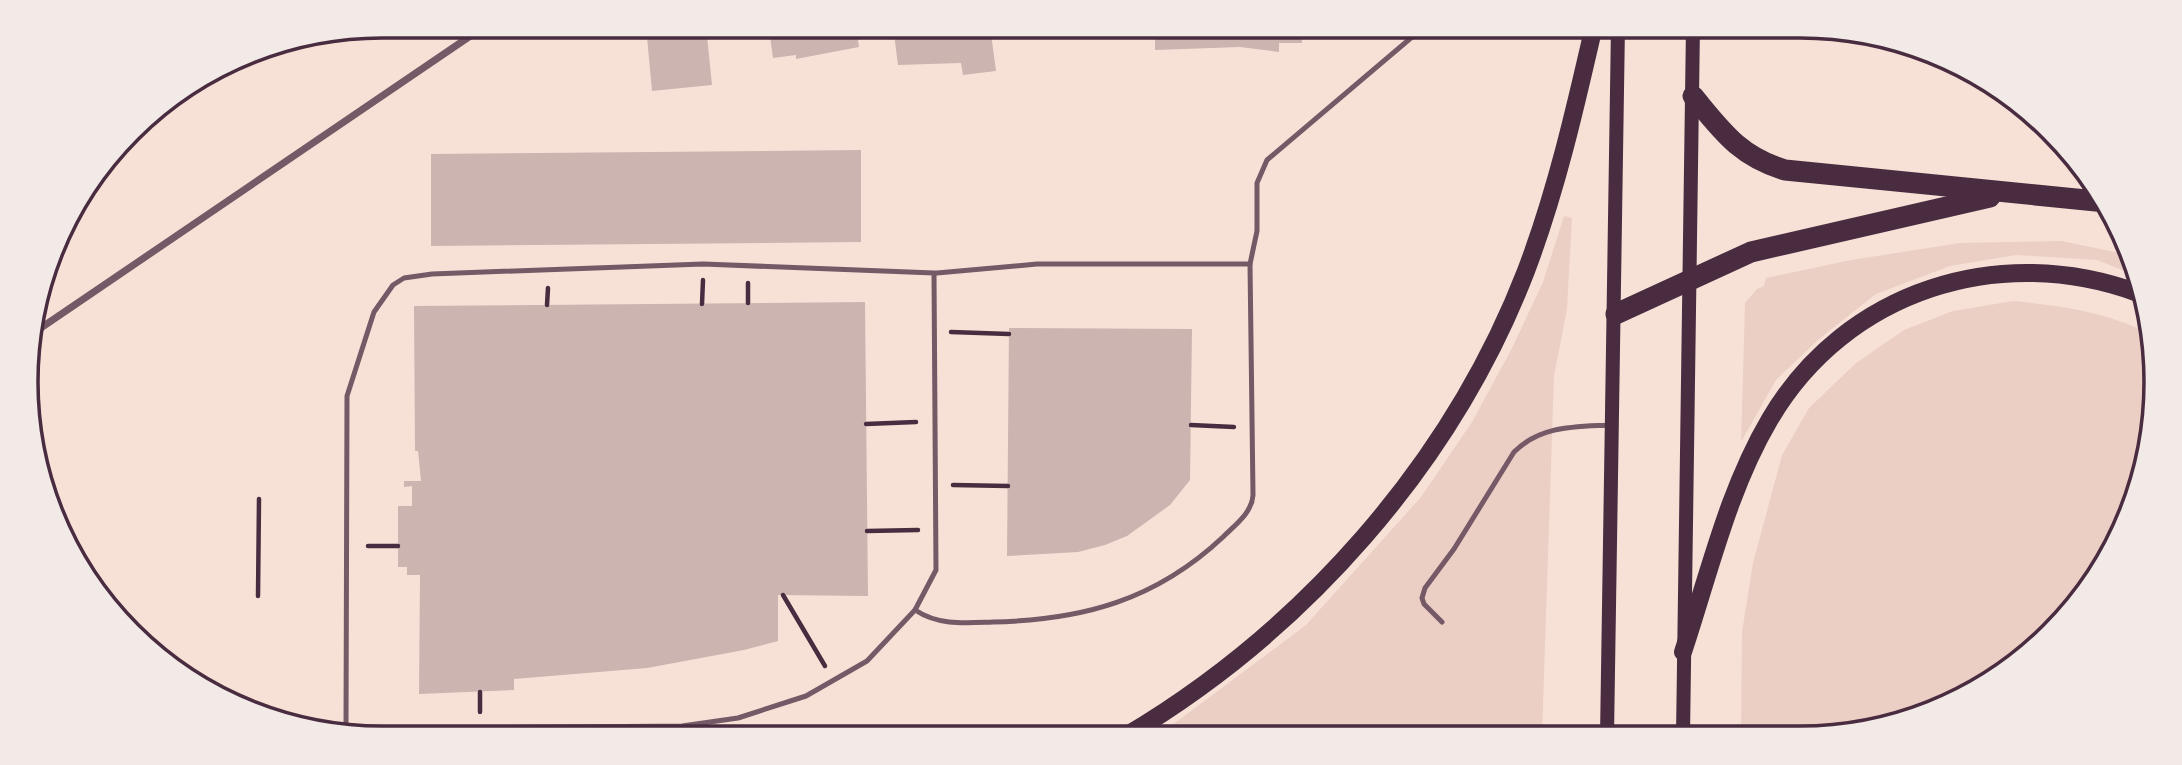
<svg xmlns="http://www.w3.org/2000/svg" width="2182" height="765" font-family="'Fira Sans Condensed',sans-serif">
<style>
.green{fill:#ebcfc5}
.building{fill:#ccb4b1}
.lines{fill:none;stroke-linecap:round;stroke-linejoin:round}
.path{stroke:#4a2c40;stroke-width:4.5}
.service{stroke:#755966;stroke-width:5}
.minor{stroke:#755966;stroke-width:7}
.secondary{stroke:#4a2c40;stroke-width:14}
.primary{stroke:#4a2c40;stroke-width:18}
.motorway{stroke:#4a2c40;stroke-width:21}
.rim{fill:none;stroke:#4a2c40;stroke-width:3.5}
</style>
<rect width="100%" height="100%" fill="#f7e1d7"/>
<!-- green -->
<g class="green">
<polygon points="1564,216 1572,218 1567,309 1554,376 1542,736 1156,737 1306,625 1421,497 1472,422 1511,350 1543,282"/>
<polygon points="2061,241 2125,254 2132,274 2097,260 2016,255 1950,266 1876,294 1819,339 1776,380 1741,442 1745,303 1757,289 1764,286 1766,278 1851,260 1960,243"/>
<path d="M2013 301C2063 306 2107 312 2152 335L2144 474 2108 561 2035 650 1957 702 1846 736H1741L1742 632 1753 563 1782 455 1809 408 1856 363 1904 330 1953 311Z"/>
</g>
<!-- building -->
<g class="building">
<polygon points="646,26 706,26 712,85 652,91"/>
<polygon points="787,26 856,26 859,47 796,59 796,55 773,58 769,29"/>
<polygon points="893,26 990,26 996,71 963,75 961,63 898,65"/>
<polygon points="1155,26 1301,26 1302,43 1279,43 1279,52 1240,47 1155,50"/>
<polygon points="861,150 861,242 431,246 431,154"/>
<polygon points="865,302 868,596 778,595 778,641 744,650 647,668 514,679 514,690 419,694 420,575 407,575 407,567 398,567 398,506 412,506 412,486 404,487 404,481 421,481 418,451 415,451 414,306"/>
<polygon points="1009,328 1192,329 1190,480 1170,505 1127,536 1105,545 1078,552 1007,556"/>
</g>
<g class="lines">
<!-- path -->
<g class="path">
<polyline points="748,283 748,303"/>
<polyline points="702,304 703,280"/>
<polyline points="547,305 548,288"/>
<polyline points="951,332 1009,334"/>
<polyline points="866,424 916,422"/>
<polyline points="1191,425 1234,427"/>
<polyline points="953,485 1008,486"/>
<polyline points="867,531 918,530"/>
<polyline points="368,546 398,546"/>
<polyline points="783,595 825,666"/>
<polyline points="258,596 259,499"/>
<polyline points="480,692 480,712"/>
</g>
<!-- service -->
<g class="service">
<polyline points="934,273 936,570 915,610 867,661 806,696 738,718 682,726 346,729 347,396 374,312 393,285 404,278 432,274 703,264 934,273 937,273 1037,264 1250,264"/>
<path d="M915 610C939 626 966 623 993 622 1083 620 1156 600 1223 537 1235 525 1252 513 1253 495L1250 264 1257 231V183L1267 160 1425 26"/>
<path d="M1442 622 1424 604 1422 598 1425 588 1454 549 1514 452C1541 425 1575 427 1611 425"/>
</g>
<!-- minor -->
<polyline class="minor" points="29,336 485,26"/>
<!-- secondary -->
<g class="secondary">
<polyline points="1607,736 1618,26"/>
<polyline points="1683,736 1693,26"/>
</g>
<!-- primary -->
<g class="primary">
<path d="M1683 652C1709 574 1728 490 1770 419 1846 290 2000 242 2138 293"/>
<path d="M1124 737C1302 632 1451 465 1526 271 1556 192 1575 109 1594 26"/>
</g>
<!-- motorway -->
<g class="motorway">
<path d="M1693 96C1722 131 1739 156 1785 170L2106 202"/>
<polyline points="1616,314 1751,252 1990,197"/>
</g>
</g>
<!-- crop -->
<path d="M0 0H2182V765H0ZM382 38H1800A344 344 0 0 1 2144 382V382A344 344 0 0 1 1800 726H382A344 344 0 0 1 38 382V382A344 344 0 0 1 382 38Z" fill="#f1eae7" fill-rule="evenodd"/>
<path class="rim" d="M382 38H1800A344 344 0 0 1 2144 382V382A344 344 0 0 1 1800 726H382A344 344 0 0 1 38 382V382A344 344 0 0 1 382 38Z"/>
</svg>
